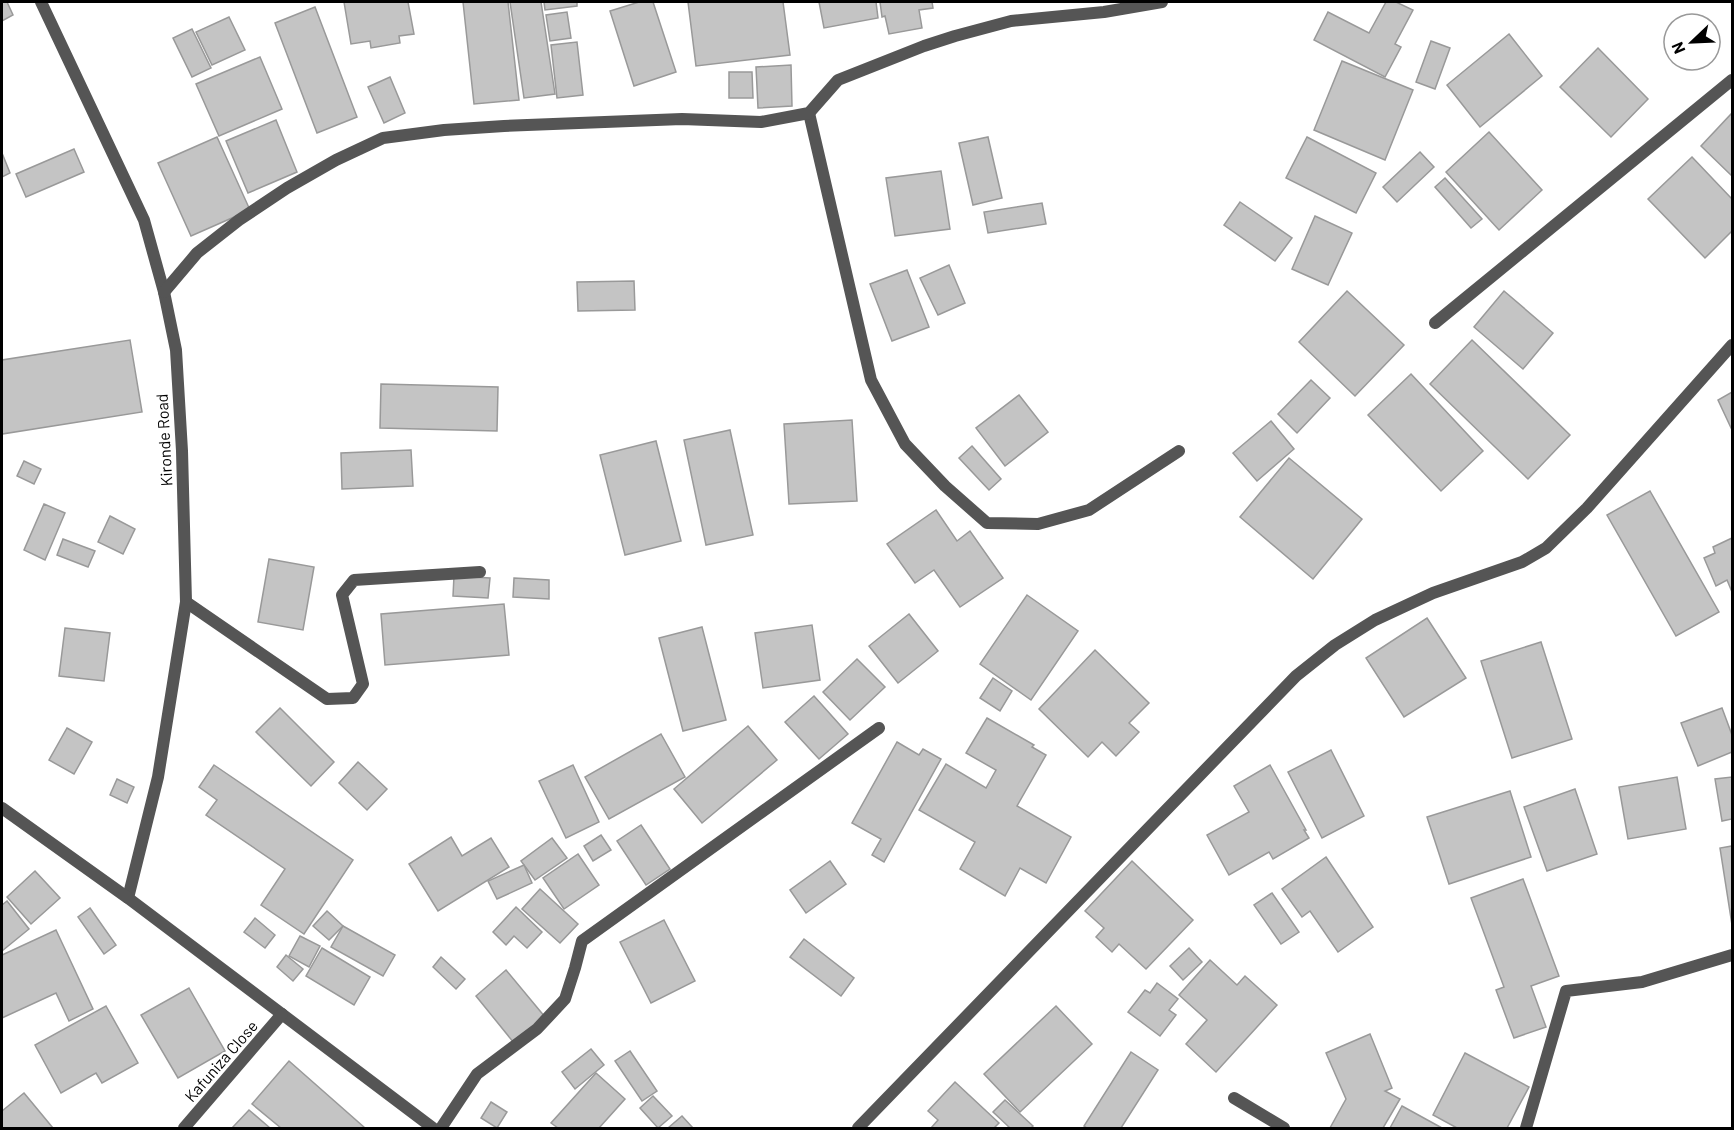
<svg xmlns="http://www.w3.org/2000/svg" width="1734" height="1130" font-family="Barlow,sans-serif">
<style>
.building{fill:#c4c4c4;stroke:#999;stroke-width:1.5}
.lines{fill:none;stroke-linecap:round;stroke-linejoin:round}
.lane{stroke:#555;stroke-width:12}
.street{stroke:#555;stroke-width:12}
.labels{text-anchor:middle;stroke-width:4.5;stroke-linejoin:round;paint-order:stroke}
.street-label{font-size:16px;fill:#000;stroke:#fff}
</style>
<rect width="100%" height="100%" fill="#fff"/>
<!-- building -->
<g class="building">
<polygon points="2,2 7,2 13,15 2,21"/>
<polygon points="344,2 408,2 414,34 399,36 400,43 371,48 370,41 351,44"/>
<polygon points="463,2 508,2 519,100 474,104"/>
<polygon points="510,2 541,2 555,94 524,98"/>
<polygon points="544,2 577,2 577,6 545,10"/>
<polygon points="639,2 653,2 676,72 634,86 610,11"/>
<polygon points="688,2 783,2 790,55 696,66"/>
<polygon points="819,2 876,2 878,18 824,28"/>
<polygon points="880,2 932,2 933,8 919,10 922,28 889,34 885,16 882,17"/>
<polygon points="1386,2 1396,2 1413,10 1395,44 1401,47 1385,77 1314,40 1328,12 1369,33"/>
<polygon points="315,7 357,117 317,133 275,23"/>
<polygon points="567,12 571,38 550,41 546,15"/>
<polygon points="229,17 245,50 212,65 196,32"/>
<polygon points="192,29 211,68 192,77 173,38"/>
<polygon points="1509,34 1542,76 1480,127 1447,85"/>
<polygon points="1431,41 1450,48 1435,89 1416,82"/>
<polygon points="577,42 583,95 557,98 551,45"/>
<polygon points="1598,48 1648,99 1611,137 1560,87"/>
<polygon points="260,57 282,109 219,136 196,84"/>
<polygon points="1342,61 1413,90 1385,160 1314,130"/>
<polygon points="791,65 792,106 758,108 756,67"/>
<polygon points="729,72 752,72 753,98 729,98"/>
<polygon points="390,77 405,113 384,123 368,87"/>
<polygon points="1732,113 1732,176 1701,146"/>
<polygon points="276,120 297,172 248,193 226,141"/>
<polygon points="1489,132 1542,190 1499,230 1446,172"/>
<polygon points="217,137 250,210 191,236 158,163"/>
<polygon points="988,137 1002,198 973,205 959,143"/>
<polygon points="1307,137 1376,173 1356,213 1286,178"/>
<polygon points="74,149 84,172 26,197 16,174"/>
<polygon points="1420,152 1434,167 1397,202 1383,187"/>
<polygon points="2,153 10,173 2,177"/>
<polygon points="1692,157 1732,199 1732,231 1705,258 1648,199"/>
<polygon points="941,171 950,229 895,236 886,178"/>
<polygon points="1445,178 1482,219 1471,228 1435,187"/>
<polygon points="1240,202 1292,238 1275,261 1224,225"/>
<polygon points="1042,203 1046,224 988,233 984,212"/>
<polygon points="1315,216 1352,233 1328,285 1292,269"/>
<polygon points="949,265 965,303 938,315 920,278"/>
<polygon points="907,270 929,327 892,341 870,284"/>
<polygon points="634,281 635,310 578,311 577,282"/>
<polygon points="1347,291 1404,345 1355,396 1299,342"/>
<polygon points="1504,291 1553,333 1523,369 1474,327"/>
<polygon points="130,340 142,412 2,434 2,360"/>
<polygon points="1472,340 1570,435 1528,479 1430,384"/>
<polygon points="1411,374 1483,451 1441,491 1368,415"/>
<polygon points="1311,380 1330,398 1297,433 1278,414"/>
<polygon points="381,384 498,387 497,431 380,428"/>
<polygon points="1732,392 1732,430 1718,400"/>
<polygon points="1019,395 1048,432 1005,466 976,428"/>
<polygon points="852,420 857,501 789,504 784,424"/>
<polygon points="1271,421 1294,449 1257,481 1233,453"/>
<polygon points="730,430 753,535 706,545 684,440"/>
<polygon points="656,441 681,541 625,555 600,455"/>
<polygon points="972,446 1001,479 989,490 959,458"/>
<polygon points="411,450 413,486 342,489 341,453"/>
<polygon points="1289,458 1362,519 1313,579 1240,517"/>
<polygon points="24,461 41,469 34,484 17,476"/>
<polygon points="1650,491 1719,612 1676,636 1607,515"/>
<polygon points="44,504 65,513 45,560 24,550"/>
<polygon points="936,510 957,541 970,531 1003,578 960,607 934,570 915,583 887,544"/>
<polygon points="110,516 135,529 123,554 98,542"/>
<polygon points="1732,538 1732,592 1727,580 1716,586 1704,558 1715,553 1713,547"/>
<polygon points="63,539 95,551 88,567 57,555"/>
<polygon points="269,559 314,567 303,630 258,622"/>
<polygon points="454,576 490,578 488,598 453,596"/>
<polygon points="514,578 549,580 549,599 513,597"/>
<polygon points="1027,595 1078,631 1031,700 980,664"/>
<polygon points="504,604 509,655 385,665 381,614"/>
<polygon points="909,614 938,651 898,683 869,646"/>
<polygon points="1427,618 1466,678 1404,717 1366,658"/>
<polygon points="812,625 820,680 763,688 755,633"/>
<polygon points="702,627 726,720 683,731 659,638"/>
<polygon points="65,628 110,633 104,681 59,676"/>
<polygon points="1541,642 1572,739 1512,758 1481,661"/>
<polygon points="1095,650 1149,703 1129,723 1139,732 1116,756 1102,742 1088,757 1039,709"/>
<polygon points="857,659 885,687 850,720 823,692"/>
<polygon points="993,678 1012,691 1000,711 980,698"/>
<polygon points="814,696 848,734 819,759 785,722"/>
<polygon points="280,708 334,762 311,786 256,732"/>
<polygon points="1722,708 1732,735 1732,752 1698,766 1681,723"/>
<polygon points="987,718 1034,745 1032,747 1046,755 1017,806 1071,837 1046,883 1020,868 1005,896 960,869 975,842 919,810 946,764 986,788 996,770 966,753"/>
<polygon points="748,726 777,760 702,823 674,789"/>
<polygon points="67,728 92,742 74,774 49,760"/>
<polygon points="661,734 685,777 609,819 585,777"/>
<polygon points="897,742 919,755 923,749 941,759 884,862 872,855 881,839 852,823"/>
<polygon points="1331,750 1364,816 1322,838 1288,772"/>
<polygon points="358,762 387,789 367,810 339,783"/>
<polygon points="214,765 353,860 304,934 261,905 285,869 206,815 217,800 199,787"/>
<polygon points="573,765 599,822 566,838 539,781"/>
<polygon points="1270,765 1306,830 1304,830 1309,838 1273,859 1269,852 1229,875 1207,835 1249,812 1234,786"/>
<polygon points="1677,777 1686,829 1628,839 1619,787"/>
<polygon points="1732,777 1732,819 1722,821 1715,779"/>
<polygon points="117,779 134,787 127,803 110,795"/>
<polygon points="1575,789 1597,854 1547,871 1524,807"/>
<polygon points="1510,791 1531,857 1449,884 1427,817"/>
<polygon points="641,825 670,869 646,885 617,841"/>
<polygon points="601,835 611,850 593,861 584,846"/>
<polygon points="451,837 462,856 491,838 509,867 438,911 409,864"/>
<polygon points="552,838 567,858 535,880 521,861"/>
<polygon points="1732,846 1732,925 1720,848"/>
<polygon points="578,854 599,885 564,909 543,878"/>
<polygon points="1326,857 1373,927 1338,952 1310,911 1302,917 1282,889"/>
<polygon points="830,861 846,884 806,913 790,890"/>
<polygon points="1132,861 1193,920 1146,969 1119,944 1112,952 1096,937 1104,928 1085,911"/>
<polygon points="524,865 532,883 497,899 488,881"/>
<polygon points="35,871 60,898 31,924 7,897"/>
<polygon points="1523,879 1559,976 1531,986 1546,1027 1514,1038 1496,990 1504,987 1471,898"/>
<polygon points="540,889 578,924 560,943 522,909"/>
<polygon points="1272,893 1299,932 1281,944 1254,905"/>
<polygon points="7,901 29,929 2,951 2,905"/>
<polygon points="516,907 542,932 527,948 514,936 506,945 493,932"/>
<polygon points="90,908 116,945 104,954 78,917"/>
<polygon points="327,911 343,926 329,940 313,926"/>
<polygon points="255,918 275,935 265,948 244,932"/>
<polygon points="664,920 695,981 651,1003 620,942"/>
<polygon points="343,926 395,955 383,976 331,947"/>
<polygon points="56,930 93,1009 69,1021 56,993 2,1018 2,955"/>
<polygon points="300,936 320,946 309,967 289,956"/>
<polygon points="804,939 854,978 841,996 790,957"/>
<polygon points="322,948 370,977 354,1005 306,976"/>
<polygon points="1189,948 1202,962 1183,980 1170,966"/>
<polygon points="286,955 303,969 293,981 277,967"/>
<polygon points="441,957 465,979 456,989 433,967"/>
<polygon points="1210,960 1237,985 1245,976 1277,1005 1216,1072 1186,1044 1207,1020 1179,995"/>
<polygon points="506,970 545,1017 514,1043 476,996"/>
<polygon points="1157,983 1178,999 1169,1010 1176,1015 1160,1036 1128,1012 1145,990 1150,993"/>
<polygon points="189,988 225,1051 178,1078 141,1015"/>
<polygon points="106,1006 138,1063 102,1083 96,1073 61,1093 35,1045"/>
<polygon points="1056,1006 1092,1044 1020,1112 984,1074"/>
<polygon points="1370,1034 1392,1088 1385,1091 1400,1099 1383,1128 1330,1128 1346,1099 1326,1053"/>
<polygon points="591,1049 604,1065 575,1089 562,1072"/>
<polygon points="630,1051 657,1091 642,1101 615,1061"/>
<polygon points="1131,1052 1158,1070 1121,1128 1087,1128 1084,1126"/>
<polygon points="1465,1053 1529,1087 1507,1128 1457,1128 1433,1115"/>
<polygon points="289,1061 365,1128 281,1128 252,1104"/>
<polygon points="596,1073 625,1099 599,1128 558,1128 551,1123"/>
<polygon points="955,1082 999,1123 994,1128 931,1128 938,1120 928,1111"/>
<polygon points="24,1093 53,1128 2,1128 2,1111"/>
<polygon points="653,1096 672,1116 658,1128 640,1108"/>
<polygon points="1005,1100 1033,1126 1031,1128 1007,1128 1009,1127 993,1112"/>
<polygon points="491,1102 507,1112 497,1128 481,1118"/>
<polygon points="1402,1106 1442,1128 1390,1128"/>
<polygon points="249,1110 270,1128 232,1128"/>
<polygon points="682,1116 693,1128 668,1128"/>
</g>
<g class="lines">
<!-- lane -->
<polyline class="lane" points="186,602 327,699 353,698 363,684 342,595 354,580 480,572"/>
<!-- street -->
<g class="street">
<polyline points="41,2 144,220 164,292 176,350 182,451 186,602 158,777 128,898"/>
<polyline points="809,113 871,380 905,444 945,486 987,523 1038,524 1089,510 1179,451"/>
<polyline points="164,292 197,253 239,220 287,188 336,160 383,138 444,130 504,126 682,119 761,122 809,113 838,80 924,46 955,36 1011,21 1104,12 1162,2"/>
<polyline points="1435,323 1732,80"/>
<polyline points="2,808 128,898 433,1128"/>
<polyline points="1234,1098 1284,1128"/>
<polyline points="184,1128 282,1014"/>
<polyline points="441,1128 477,1074 537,1029 565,999 575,968 582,941 879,728"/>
<polyline points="858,1128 1296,676 1335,645 1375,620 1433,593 1522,562 1546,548 1587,508 1732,345"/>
<polyline points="1526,1128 1566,991 1642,982 1732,955"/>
</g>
</g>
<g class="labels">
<!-- street labels -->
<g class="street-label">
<text transform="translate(164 440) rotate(-93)" y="6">Kironde Road</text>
<text transform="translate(221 1061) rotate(-49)" y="6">Kafuniza Close</text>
</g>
</g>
<!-- border -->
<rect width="1734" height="1130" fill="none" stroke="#000000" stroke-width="6"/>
<!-- north arrow -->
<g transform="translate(1692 42) rotate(247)"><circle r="28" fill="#ffffff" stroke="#999999" stroke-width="1.5"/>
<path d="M0-4.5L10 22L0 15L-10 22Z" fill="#000000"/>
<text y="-9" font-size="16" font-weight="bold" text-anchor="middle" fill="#000000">N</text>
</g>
</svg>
